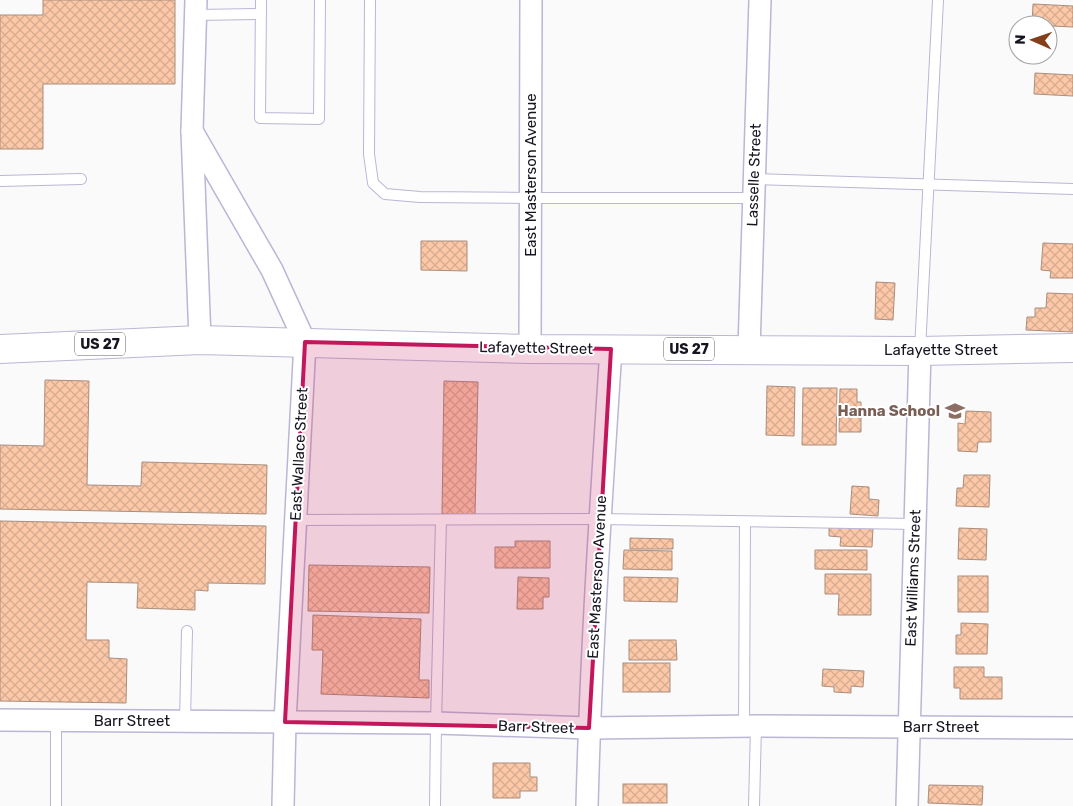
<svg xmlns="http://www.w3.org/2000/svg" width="1073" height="806" font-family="Rubik,sans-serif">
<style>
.building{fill:url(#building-cross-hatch);stroke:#ab8d7c}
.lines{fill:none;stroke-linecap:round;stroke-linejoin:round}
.lane-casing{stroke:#bab6d6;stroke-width:12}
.street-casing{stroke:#bab6d6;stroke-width:24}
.highway-casing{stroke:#bab6d6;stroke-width:30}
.lane{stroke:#fff;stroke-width:10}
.street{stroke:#fff;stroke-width:21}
.highway{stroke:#fff;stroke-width:28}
.marked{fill:#c2185b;fill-opacity:0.2;stroke:#c2185b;stroke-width:4;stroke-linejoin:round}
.labels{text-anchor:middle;stroke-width:4;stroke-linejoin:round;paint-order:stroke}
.shield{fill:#fff;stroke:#5c5a63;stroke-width:1}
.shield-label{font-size:14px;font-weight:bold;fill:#161420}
.street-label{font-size:15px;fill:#161420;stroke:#fff}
.education-label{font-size:15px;font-weight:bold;fill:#785e54;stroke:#fff;text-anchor:end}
</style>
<defs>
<pattern id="building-cross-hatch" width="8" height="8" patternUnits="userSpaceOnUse" patternTransform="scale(1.25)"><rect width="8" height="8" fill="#fcc8a8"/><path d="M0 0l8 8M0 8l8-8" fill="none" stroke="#d7ab90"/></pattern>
</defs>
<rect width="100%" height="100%" fill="#fafafa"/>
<!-- building -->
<g class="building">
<polygon points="43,0 175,0 175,84 43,84 43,149 0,149 0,15 43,15"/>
<polygon points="1033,4 1073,6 1073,27 1032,25"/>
<polygon points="1035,73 1073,75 1073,96 1034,94"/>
<polygon points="421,241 467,241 467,271 421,270"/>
<polygon points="1043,243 1073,244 1073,278 1050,278 1051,271 1041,270"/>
<polygon points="876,282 895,283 893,320 875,319"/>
<polygon points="1047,293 1073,294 1073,332 1026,330 1027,317 1035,317 1035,308 1046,308"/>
<polygon points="45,380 89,381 87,485 141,486 142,462 267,465 266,514 0,509 0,445 44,446"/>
<polygon points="444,381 478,382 475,515 442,514"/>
<polygon points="767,386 795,387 794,436 766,435"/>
<polygon points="803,388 837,388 836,445 802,445"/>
<polygon points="840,389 857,389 857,402 861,402 861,432 839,432"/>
<polygon points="966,411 991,412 991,442 978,442 977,452 958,451 958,423 965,424"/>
<polygon points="964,475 990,475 989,507 956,506 957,488 963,488"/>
<polygon points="852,486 869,487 869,499 879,500 878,516 850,514"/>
<polygon points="0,521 266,526 265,584 208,583 208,591 195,590 195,610 137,608 138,583 87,582 86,640 109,640 109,658 127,659 126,703 0,701"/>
<polygon points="829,526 873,528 872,547 840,546 841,537 829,536"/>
<polygon points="959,528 987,529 986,560 958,559"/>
<polygon points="630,538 673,539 673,549 630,549"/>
<polygon points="515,541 550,541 550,568 495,568 495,547 515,547"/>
<polygon points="624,550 672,551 672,570 623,569"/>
<polygon points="815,550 867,550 867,570 815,569"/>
<polygon points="309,565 430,567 429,613 308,611"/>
<polygon points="825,574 871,574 871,615 838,615 839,594 825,594"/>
<rect x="958" y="576" width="30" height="36"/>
<polygon points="518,577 549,578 549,597 543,597 543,609 517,609"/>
<polygon points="624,577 678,578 677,602 624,601"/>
<polygon points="313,615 421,619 419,680 429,680 429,698 321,694 323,650 312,650"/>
<polygon points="961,623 988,624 987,654 956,654 956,635 961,635"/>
<polygon points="629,640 676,640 677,660 629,660"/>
<rect x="623" y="663" width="47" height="29"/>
<polygon points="954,667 984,667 984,677 1002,677 1002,699 960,699 960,688 954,688"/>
<polygon points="823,669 864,671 863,687 851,686 851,693 834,692 834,687 822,686"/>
<polygon points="493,763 530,763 530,777 537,777 537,791 520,791 520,798 493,798"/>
<rect x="623" y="784" width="44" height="19"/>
<polygon points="929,785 983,786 982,805 928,803"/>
</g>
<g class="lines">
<defs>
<g id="lane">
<polyline points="261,0 260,118 319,119 320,0"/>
<polyline points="370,0 369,154 373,183 385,194 420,197 531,198 754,198"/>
<polyline points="196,15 261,14"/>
<polyline points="754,179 1073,189"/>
<polyline points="0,181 81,179"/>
<polyline points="920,350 938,0"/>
<polyline points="296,520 599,519 915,524"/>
<polyline points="185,721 187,631"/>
<polyline points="744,726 745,522"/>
<polyline points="56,806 56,721"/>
<polyline points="435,806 436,723 441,520"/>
<polyline points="754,806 756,726"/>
</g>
<g id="street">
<polyline points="196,0 192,131 200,340"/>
<polyline points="192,131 272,270 305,342 285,722 283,806"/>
<polyline points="530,349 531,0"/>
<polyline points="749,349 760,0"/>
<polyline points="0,720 436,723 589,728 756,726 1073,728"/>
<path d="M587 806C591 653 601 501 611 349"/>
<polyline points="907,806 920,351"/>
</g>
<polyline id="highway" points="0,349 200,340 530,349 920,351 1073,348"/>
</defs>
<!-- lane casing -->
<use href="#lane" class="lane-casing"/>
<!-- street casing -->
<use href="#street" class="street-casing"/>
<!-- highway casing -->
<use href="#highway" class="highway-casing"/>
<!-- lane -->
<use href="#lane" class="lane"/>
<!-- street -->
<use href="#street" class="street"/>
<!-- highway -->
<use href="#highway" class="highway"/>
</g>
<!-- marked area -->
<path class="marked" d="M305 342 611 349 589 728 285 722Z"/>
<!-- icons -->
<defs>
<symbol id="school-bare" viewBox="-9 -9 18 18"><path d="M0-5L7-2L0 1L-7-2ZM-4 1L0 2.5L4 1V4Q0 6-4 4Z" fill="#8d6e63" stroke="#fff" stroke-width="2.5" paint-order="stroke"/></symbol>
</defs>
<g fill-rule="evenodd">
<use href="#school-bare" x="941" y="397" width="28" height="28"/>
</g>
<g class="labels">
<!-- shield labels -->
<g class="shield">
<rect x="75" y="332.5" width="50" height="23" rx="4"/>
<rect x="664" y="337.5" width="50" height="23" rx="4"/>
</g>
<g class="shield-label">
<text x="100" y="349">US 27</text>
<text x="689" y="354">US 27</text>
</g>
<!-- street labels -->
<g class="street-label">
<text transform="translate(531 175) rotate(-90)" y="5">East Masterson Avenue</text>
<text transform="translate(754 175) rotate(-88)" y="5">Lasselle Street</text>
<text transform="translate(536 348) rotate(1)" y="5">Lafayette Street</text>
<text x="941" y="355">Lafayette Street</text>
<text transform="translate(299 454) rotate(-87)" y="5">East Wallace Street</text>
<text transform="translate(597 577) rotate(-87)" y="5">East Masterson Avenue</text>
<text transform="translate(913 578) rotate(-88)" y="5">East Williams Street</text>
<text x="132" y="726">Barr Street</text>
<text transform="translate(536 727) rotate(2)" y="5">Barr Street</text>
<text x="941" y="732">Barr Street</text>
</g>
<!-- education labels -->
<g class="education-label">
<text x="940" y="416">Hanna School</text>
</g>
</g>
<!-- north arrow -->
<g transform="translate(1033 40) rotate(272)"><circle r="24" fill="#ffffff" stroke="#a2a1a6"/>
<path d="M0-4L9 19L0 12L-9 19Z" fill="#843e19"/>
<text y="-8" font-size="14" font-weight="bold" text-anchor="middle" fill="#161420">N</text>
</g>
</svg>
